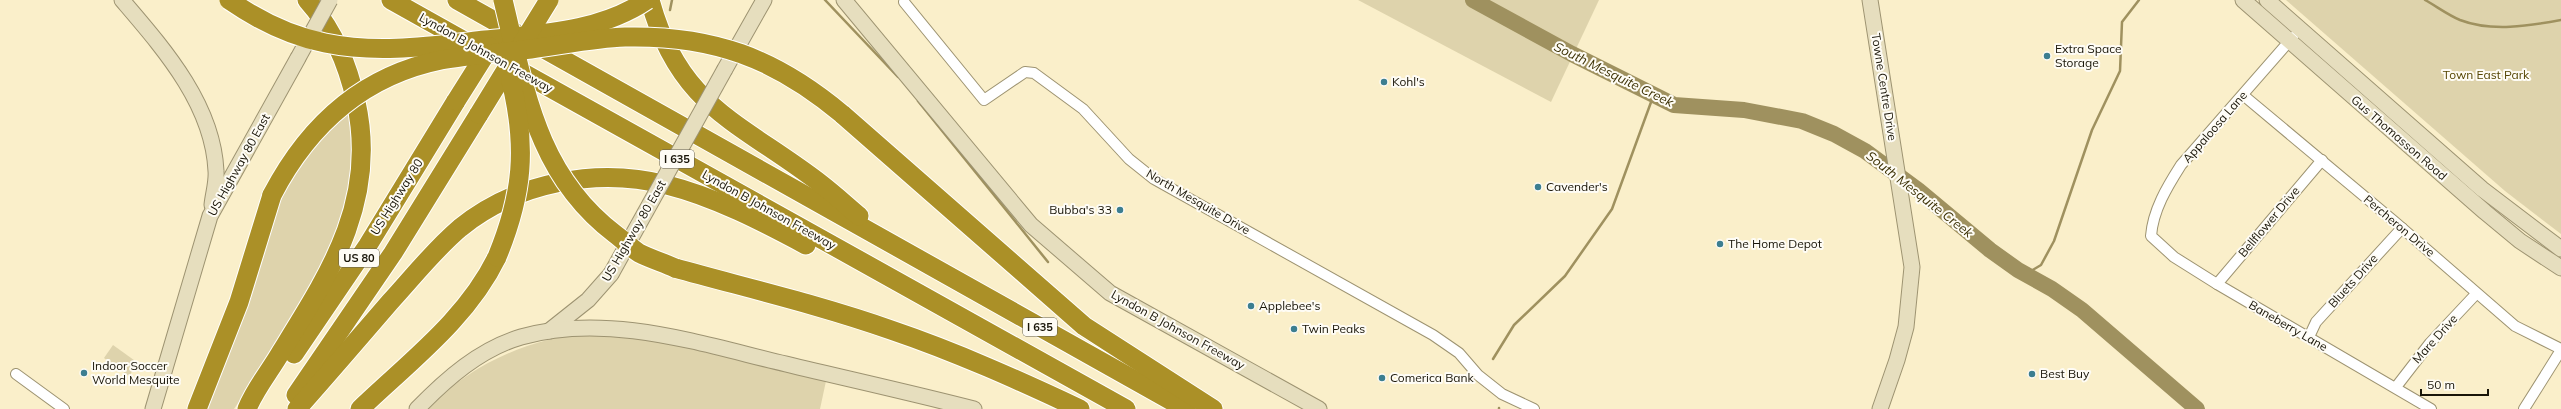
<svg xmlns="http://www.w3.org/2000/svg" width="2561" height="409" font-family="Mulish,sans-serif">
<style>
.green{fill:#ded3ac}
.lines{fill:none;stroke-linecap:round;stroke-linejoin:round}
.stream{stroke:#9f915f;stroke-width:2.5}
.river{stroke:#9f915f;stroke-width:16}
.street-casing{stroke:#9d9371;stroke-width:12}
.secondary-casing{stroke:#9d9371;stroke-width:17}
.highway-casing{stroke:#fff;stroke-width:21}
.street{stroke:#fff;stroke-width:10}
.secondary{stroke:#e6debe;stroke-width:15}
.highway{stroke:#ab9027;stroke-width:19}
.secondary-bridge-casing{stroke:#9d9371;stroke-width:17;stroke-linecap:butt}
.highway-bridge-casing{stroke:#fff;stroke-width:21;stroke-linecap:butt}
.secondary-bridge{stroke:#e6debe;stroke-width:15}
.highway-bridge{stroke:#ab9027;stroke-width:19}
.poi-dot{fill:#3c7e90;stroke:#fefcf5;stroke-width:1.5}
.labels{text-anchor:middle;stroke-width:4;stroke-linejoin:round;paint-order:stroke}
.shield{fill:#fefcf5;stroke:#5e5a4f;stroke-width:1}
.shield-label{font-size:11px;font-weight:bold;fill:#191508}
.poi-label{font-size:12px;fill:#191508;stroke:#fefcf5;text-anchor:start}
.street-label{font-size:12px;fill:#191508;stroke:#fefcf5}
.park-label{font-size:12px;fill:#564603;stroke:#fefcf5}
.water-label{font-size:13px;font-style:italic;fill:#3c3105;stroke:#fefcf5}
</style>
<rect width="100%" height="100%" fill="#faefca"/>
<!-- green -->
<g class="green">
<polygon points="1358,0 1599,0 1551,102"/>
<polygon points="2286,0 2561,0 2561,234 2505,191"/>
<polygon points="351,106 355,178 337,240 261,370 234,409 203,409 274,202 297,160"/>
<path d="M587 333 642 337 826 381 820 409H427C470 365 527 339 587 333Z"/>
<polygon points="113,345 138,363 129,376 104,358"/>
</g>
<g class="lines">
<!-- stream -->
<g class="stream">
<polyline points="825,0 898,77"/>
<path d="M2425 0C2436 6 2448 15 2460 20 2491 32 2529 26 2561 20"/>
<polyline points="670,10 672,0"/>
<polyline points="918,101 1048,262"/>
<polyline points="2018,270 2031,271 2041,265 2054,241 2092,130 2120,71 2122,22 2139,0"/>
<polyline points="1493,359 1514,325 1565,276 1612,209 1654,94"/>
<polyline points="1499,409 1499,408"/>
</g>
<!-- river -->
<polyline class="river" points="1473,0 1572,54 1674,105 1744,110 1802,121 1834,134 1865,151 1918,190 1990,250 2018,270 2052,289 2082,310 2197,409"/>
<defs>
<g id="street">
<polyline points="904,2 984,100 1025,72 1034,73 1083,109 1129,159 1154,179 1433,335 1459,353 1478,375 1502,394 1534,409"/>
<path d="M2293 37 2181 165C2167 187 2153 210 2151 236L2174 257 2217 284 2431 409"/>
<polyline points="2243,95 2395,222 2515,326 2561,349"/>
<polyline points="2217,284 2322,160"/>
<polyline points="2309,337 2316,322 2402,228"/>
<polyline points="16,374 64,409"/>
<polyline points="2396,387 2430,343 2476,294"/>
<polyline points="2524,409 2561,350"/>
</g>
<g id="secondary">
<path d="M122 0C163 48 213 104 216 171 217 182 213 194 212 205"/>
<polyline points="844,0 1031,225 1110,293 1319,409"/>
<polyline points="1870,0 1912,267 1906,327 1897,360 1880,409"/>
<polyline points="2243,0 2485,212 2520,241 2561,268"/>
<polyline points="2267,0 2482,189 2561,249"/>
<polyline points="725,69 764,0"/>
<polyline points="549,331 588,300 611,274"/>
<polyline points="153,409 210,216 298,58"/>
<path d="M417 409C446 379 480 349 521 337 607 312 701 344 786 364 848 379 912 393 974 409"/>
</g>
<g id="highway">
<polyline points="391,0 475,47"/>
<polyline points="457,0 1186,409"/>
<path d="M650 0C679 108 742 123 821 184 834 194 846 205 859 216"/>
<polyline points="509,65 1126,409"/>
<polyline points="842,114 1084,326 1213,409"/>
<path d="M675 268C747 288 820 305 891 330 956 352 1018 380 1080 409"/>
<polyline points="294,354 368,245 456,101"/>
<polyline points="296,395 393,253 479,114"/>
<polyline points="197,409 239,302 272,195"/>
<path d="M247 409C255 389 270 371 281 352 330 273 378 200 356 102 348 65 333 29 307 0"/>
<path d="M297 409C328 374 359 338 390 302 413 277 434 250 460 228 517 182 597 167 667 185 715 197 763 222 806 245"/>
<path d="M360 409C409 362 467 319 497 257"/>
</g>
</defs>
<!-- street casing -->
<use href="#street" class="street-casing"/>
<!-- secondary casing -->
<use href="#secondary" class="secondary-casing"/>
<!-- highway casing -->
<use href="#highway" class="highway-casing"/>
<!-- street -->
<use href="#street" class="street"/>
<!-- secondary -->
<use href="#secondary" class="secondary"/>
<!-- highway -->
<use href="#highway" class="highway"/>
<defs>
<g id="secondary-bridge">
<polyline points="298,58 330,0"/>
<polyline points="611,274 725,69"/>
</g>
<g id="highway-bridge">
<path d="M229 0C258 20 290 36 325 43 378 54 431 46 485 40 540 34 600 32 647 0"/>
<path d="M503 0C525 90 537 175 615 234 623 240 631 248 639 253 651 259 664 263 675 268"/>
<polyline points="456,101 490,47"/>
<polyline points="479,114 549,0"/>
<path d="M272 195C308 126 362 76 441 60 470 55 501 53 531 49 562 45 594 38 625 37 713 35 775 58 842 114"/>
<path d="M497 257C523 194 527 147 511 81"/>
</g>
</defs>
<!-- secondary-bridge casing -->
<use href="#secondary-bridge" class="secondary-bridge-casing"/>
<!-- highway-bridge casing -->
<use href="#highway-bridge" class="highway-bridge-casing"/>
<!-- secondary-bridge -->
<use href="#secondary-bridge" class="secondary-bridge"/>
<!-- highway-bridge -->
<use href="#highway-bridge" class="highway-bridge"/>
</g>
<!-- markers -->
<g class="poi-dot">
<circle cx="2047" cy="56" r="4"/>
<circle cx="1384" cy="82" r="4"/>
<circle cx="1538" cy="187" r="4"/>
<circle cx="1120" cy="210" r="4"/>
<circle cx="1720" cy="244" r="4"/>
<circle cx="1251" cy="306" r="4"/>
<circle cx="1294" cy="329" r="4"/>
<circle cx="84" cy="373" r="4"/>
<circle cx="2032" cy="374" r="4"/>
<circle cx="1382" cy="378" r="4"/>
</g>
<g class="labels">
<!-- shield labels -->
<g class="shield">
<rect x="660" y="150" width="34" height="18" rx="3"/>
<rect x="339" y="249" width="40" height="18" rx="3"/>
<rect x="1023" y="318" width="34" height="18" rx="3"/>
</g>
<g class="shield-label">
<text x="677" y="163">I 635</text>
<text x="359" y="262">US 80</text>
<text x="1040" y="331">I 635</text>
</g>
<!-- poi labels -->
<g class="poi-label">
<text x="2055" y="53">Extra Space<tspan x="2055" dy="14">Storage</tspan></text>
<text x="1392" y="86">Kohl's</text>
<text x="1546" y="191">Cavender's</text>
<text x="1112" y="214" text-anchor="end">Bubba's 33</text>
<text x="1728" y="248">The Home Depot</text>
<text x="1259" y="310">Applebee's</text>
<text x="1302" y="333">Twin Peaks</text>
<text x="92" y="370">Indoor Soccer<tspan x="92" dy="14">World Mesquite</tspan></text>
<text x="2040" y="378">Best Buy</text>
<text x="1390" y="382">Comerica Bank</text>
</g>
<!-- street labels -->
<g class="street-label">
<text transform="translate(486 53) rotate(29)" y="4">Lyndon B Johnson Freeway</text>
<text transform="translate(1884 87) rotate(81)" y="4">Towne Centre Drive</text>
<text transform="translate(2215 127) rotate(-49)" y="4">Appaloosa Lane</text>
<text transform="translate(2399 138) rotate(41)" y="4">Gus Thomasson Road</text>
<text transform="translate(239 165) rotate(-61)" y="4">US Highway 80 East</text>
<text transform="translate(397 197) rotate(-58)" y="4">US Highway 80</text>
<text transform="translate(1198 202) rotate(30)" y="4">North Mesquite Drive</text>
<text transform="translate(769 210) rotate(29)" y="4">Lyndon B Johnson Freeway</text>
<text transform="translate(2269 222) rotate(-50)" y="4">Bellflower Drive</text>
<text transform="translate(2399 226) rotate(40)" y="4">Percheron Drive</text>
<text transform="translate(634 231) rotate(-60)" y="4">US Highway 80 East</text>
<text transform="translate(2353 281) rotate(-48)" y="4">Bluets Drive</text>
<text transform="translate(2288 326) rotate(30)" y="4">Baneberry Lane</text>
<text transform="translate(1178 330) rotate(29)" y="4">Lyndon B Johnson Freeway</text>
<text transform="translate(2435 339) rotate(-48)" y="4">Mare Drive</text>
</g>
<!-- park labels -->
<g class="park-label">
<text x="2486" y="79">Town East Park</text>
</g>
<!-- water labels -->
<g class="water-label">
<text transform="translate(1614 74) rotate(26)" y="5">South Mesquite Creek</text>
<text transform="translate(1920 194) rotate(38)" y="5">South Mesquite Creek</text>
</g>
</g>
<!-- scale -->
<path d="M2421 389v6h67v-6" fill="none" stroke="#191508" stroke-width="2"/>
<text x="2427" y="389" font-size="12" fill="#191508" stroke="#fefcf5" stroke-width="3" paint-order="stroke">50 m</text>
</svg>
